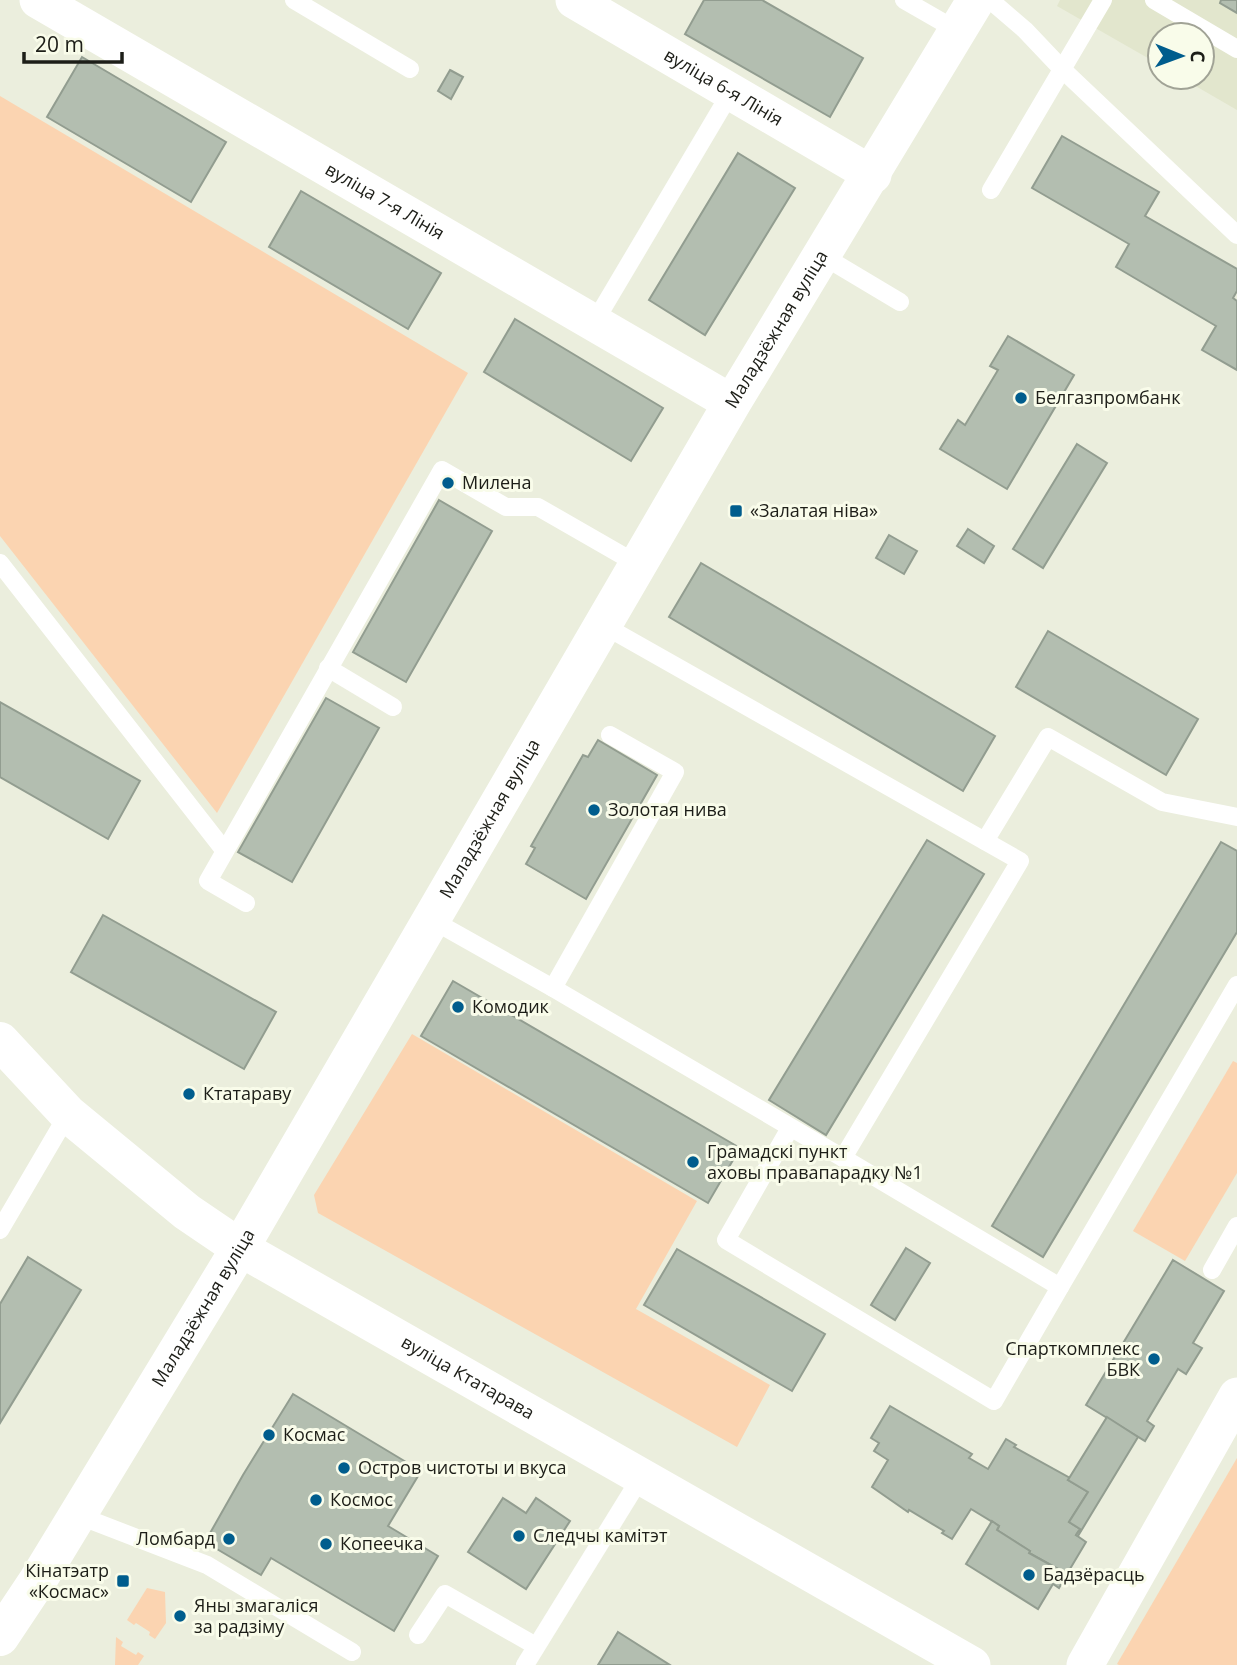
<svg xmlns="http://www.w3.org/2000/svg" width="1237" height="1665" font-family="'Open Sans',sans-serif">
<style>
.built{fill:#e2e6cd}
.green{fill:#fbd4b1}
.building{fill:#b3beb0;stroke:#929d90;stroke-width:2}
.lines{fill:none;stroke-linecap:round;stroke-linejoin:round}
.lane{stroke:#fff;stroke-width:18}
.street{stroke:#fff;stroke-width:37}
.secondary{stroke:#fff;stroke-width:38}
.poi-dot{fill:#005d8d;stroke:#f9fcea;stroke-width:2.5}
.labels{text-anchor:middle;stroke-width:6;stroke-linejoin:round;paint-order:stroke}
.street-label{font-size:18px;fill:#1d1e18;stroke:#f9fcea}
.poi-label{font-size:18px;fill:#1d1e18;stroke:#f9fcea;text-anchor:start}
</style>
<rect width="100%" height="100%" fill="#ebeedd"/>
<!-- built -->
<polygon class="built" points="1060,0 1237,0 1237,110 1180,77 1202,77 1202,35 1160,35 1160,65 1057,6"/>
<!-- green -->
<g class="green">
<polygon points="0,96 468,373 217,813 0,536"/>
<polygon points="412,1034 697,1201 636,1309 770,1385 737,1447 318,1213 314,1195"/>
<polygon points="1233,1061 1237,1063 1237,1173 1185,1261 1133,1231"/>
<polygon points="1237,1458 1237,1665 1119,1665 1117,1664"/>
<polygon points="147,1588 165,1592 166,1623 155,1639 149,1635 150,1632 136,1623 134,1625 127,1620"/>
<polygon points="116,1637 123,1642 121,1646 136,1655 138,1652 144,1656 138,1665 115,1665"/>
</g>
<!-- building -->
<g class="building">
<polygon points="704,0 762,0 863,58 830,117 685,34"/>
<polygon points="1221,0 1237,0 1237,13 1220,3"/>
<polygon points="82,57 226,142 191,202 47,117"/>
<polygon points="450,70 463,77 451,99 438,91"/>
<polygon points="1062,136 1159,192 1145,216 1237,269 1237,291 1233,298 1237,301 1237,370 1202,350 1216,326 1116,267 1129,244 1032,188"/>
<polygon points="738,153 795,188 705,335 649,300"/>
<polygon points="301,191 441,273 408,329 269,247"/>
<polygon points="515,319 663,408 631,461 484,372"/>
<polygon points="1008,336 1074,375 1007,489 940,449 958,420 965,425 998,370 990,366"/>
<polygon points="1077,444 1107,463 1043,568 1013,549"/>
<polygon points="439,500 492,531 406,682 353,652"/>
<polygon points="968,529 994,546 984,563 957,546"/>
<polygon points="889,535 917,551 904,574 876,558"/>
<polygon points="701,563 995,736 963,791 669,617"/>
<polygon points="1048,631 1198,719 1166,775 1016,687"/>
<polygon points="326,698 379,728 292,882 238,852"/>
<polygon points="0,702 140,781 108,839 0,777"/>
<polygon points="598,740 657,775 586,899 526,864 535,848 531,846 583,755 588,757"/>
<polygon points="927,840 984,874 826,1135 769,1100"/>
<polygon points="1221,842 1237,851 1237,932 1043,1257 992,1226"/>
<polygon points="103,915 276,1012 244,1069 71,972"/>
<polygon points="453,981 740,1148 708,1203 421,1036"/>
<polygon points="906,1248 930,1263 895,1320 871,1305"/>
<polygon points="677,1249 825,1334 792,1391 644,1305"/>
<polygon points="28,1257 81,1290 0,1423 0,1304"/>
<polygon points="1173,1260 1224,1291 1193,1343 1202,1348 1186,1374 1178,1369 1147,1421 1154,1426 1145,1441 1086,1405"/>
<polygon points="293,1394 421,1471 388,1526 438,1556 394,1631 271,1558 261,1575 205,1542 243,1475"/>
<polygon points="890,1406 972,1454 969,1458 988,1469 1006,1439 1016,1445 1014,1447 1070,1478 1068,1480 1088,1492 1069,1522 1080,1529 1076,1535 1086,1542 1067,1574 1029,1553 1030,1551 997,1530 999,1526 971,1509 952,1539 942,1533 944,1531 909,1510 908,1512 872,1487 888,1460 874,1451 879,1443 871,1438"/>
<polygon points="1107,1417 1138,1437 1078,1536 1076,1535 1080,1529 1069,1522 1088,1492 1068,1480"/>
<polygon points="503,1498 526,1513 536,1498 570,1521 526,1589 468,1552"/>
<polygon points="992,1521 999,1526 997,1530 1030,1551 1029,1553 1067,1574 1059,1588 1053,1584 1038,1609 966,1564"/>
<polygon points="618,1632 670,1665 598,1665"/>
</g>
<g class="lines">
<!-- lane -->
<g class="lane">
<polyline points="294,0 410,69"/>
<polyline points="904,0 958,31"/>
<polyline points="990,0 1025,30 1062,69 1237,235"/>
<polyline points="1154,0 1237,49"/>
<polyline points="991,190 1103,0"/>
<polyline points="823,256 900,302"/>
<polyline points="594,323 731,92"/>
<polyline points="0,563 224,850"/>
<polyline points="328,668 393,707"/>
<polyline points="985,841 1048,737 1162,802 1237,817"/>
<polyline points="246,903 208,881 442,470 506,507 538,507 639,565"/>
<polyline points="432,920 553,988 843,1158 1020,861 603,625"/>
<polyline points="553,988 675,772 610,735"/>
<polyline points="790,1128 726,1240 994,1401 1060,1287"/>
<polyline points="843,1158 1060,1287 1237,985"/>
<polyline points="0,1230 68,1114"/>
<polyline points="1212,1270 1237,1226"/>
<polyline points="77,1515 207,1565 352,1652"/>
<polyline points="418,1635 445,1594 536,1646"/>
<polyline points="525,1665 641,1477"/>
</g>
<!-- street -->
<g class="street">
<path id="s1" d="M38 0 732 403"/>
<path id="s2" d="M574 0 873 175"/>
<path id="s3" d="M240 1248 972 1665"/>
<polyline points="1085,1665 1237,1396"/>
</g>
<!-- secondary -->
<g class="secondary">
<polyline points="0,1041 68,1114 187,1212 240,1248"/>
<path id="s4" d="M0 1637 38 1580 240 1248 732 403 976 0"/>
</g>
</g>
<!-- markers -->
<g class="poi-dot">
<circle cx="1021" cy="398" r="7"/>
<circle cx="448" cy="483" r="7"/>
<rect x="729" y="504" width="14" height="14" rx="3.5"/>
<circle cx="594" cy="810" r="7"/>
<circle cx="458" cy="1007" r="7"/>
<circle cx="189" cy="1094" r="7"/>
<circle cx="693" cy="1162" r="7"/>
<circle cx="1154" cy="1359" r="7"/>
<circle cx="269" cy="1435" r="7"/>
<circle cx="344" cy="1468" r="7"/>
<circle cx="316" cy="1500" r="7"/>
<circle cx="519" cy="1536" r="7"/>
<circle cx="229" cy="1539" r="7"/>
<circle cx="326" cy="1544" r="7"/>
<circle cx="1029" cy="1575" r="7"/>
<rect x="116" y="1574" width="14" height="14" rx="3.5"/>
<circle cx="180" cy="1616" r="7"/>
</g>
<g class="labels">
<!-- street labels -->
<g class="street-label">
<text dy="6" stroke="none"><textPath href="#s2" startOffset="173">вуліца 6-я Лінія</textPath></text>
<text dy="6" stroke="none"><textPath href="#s1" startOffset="401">вуліца 7-я Лінія</textPath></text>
<text dy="6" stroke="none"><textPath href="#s4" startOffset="1521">Маладзёжная вуліца</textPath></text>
<text dy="6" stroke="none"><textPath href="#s4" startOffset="954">Маладзёжная вуліца</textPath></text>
<text dy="6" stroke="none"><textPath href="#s4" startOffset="387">Маладзёжная вуліца</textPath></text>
<text dy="6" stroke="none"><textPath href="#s3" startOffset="262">вуліца Ктатарава</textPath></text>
</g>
<!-- poi labels -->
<g class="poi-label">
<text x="1035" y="404">Белгазпромбанк</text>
<text x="462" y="489">Милена</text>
<text x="750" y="517">«Залатая ніва»</text>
<text x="608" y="816">Золотая нива</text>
<text x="472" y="1013">Комодик</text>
<text x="203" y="1100">Ктатараву</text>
<text x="707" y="1158">Грамадскі пункт<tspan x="707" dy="21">аховы правапарадку №1</tspan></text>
<text x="1140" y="1355" text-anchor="end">Спарткомплекс<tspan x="1140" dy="21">БВК</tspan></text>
<text x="283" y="1441">Космас</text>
<text x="358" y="1474">Остров чистоты и вкуса</text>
<text x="330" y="1506">Космос</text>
<text x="533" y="1542">Следчы камітэт</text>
<text x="215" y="1545" text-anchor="end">Ломбард</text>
<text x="340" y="1550">Копеечка</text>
<text x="109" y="1577" text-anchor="end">Кінатэатр<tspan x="109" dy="21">«Космас»</tspan></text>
<text x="1043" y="1581">Бадзёрасць</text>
<text x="194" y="1612">Яны змагаліся<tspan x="194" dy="21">за радзіму</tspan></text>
</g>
</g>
<!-- north arrow -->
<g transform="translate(1181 56) rotate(91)"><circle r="33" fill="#f9fcea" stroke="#a1a396" stroke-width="2"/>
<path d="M0-5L12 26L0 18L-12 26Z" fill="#005d8d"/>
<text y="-10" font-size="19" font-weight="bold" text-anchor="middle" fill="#1d1e18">С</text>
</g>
<!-- scale -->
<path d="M24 52v10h98v-10" fill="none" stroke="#1d1e18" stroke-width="3.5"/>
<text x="35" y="52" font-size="21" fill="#1d1e18" stroke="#f9fcea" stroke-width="5" paint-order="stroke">20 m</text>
</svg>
